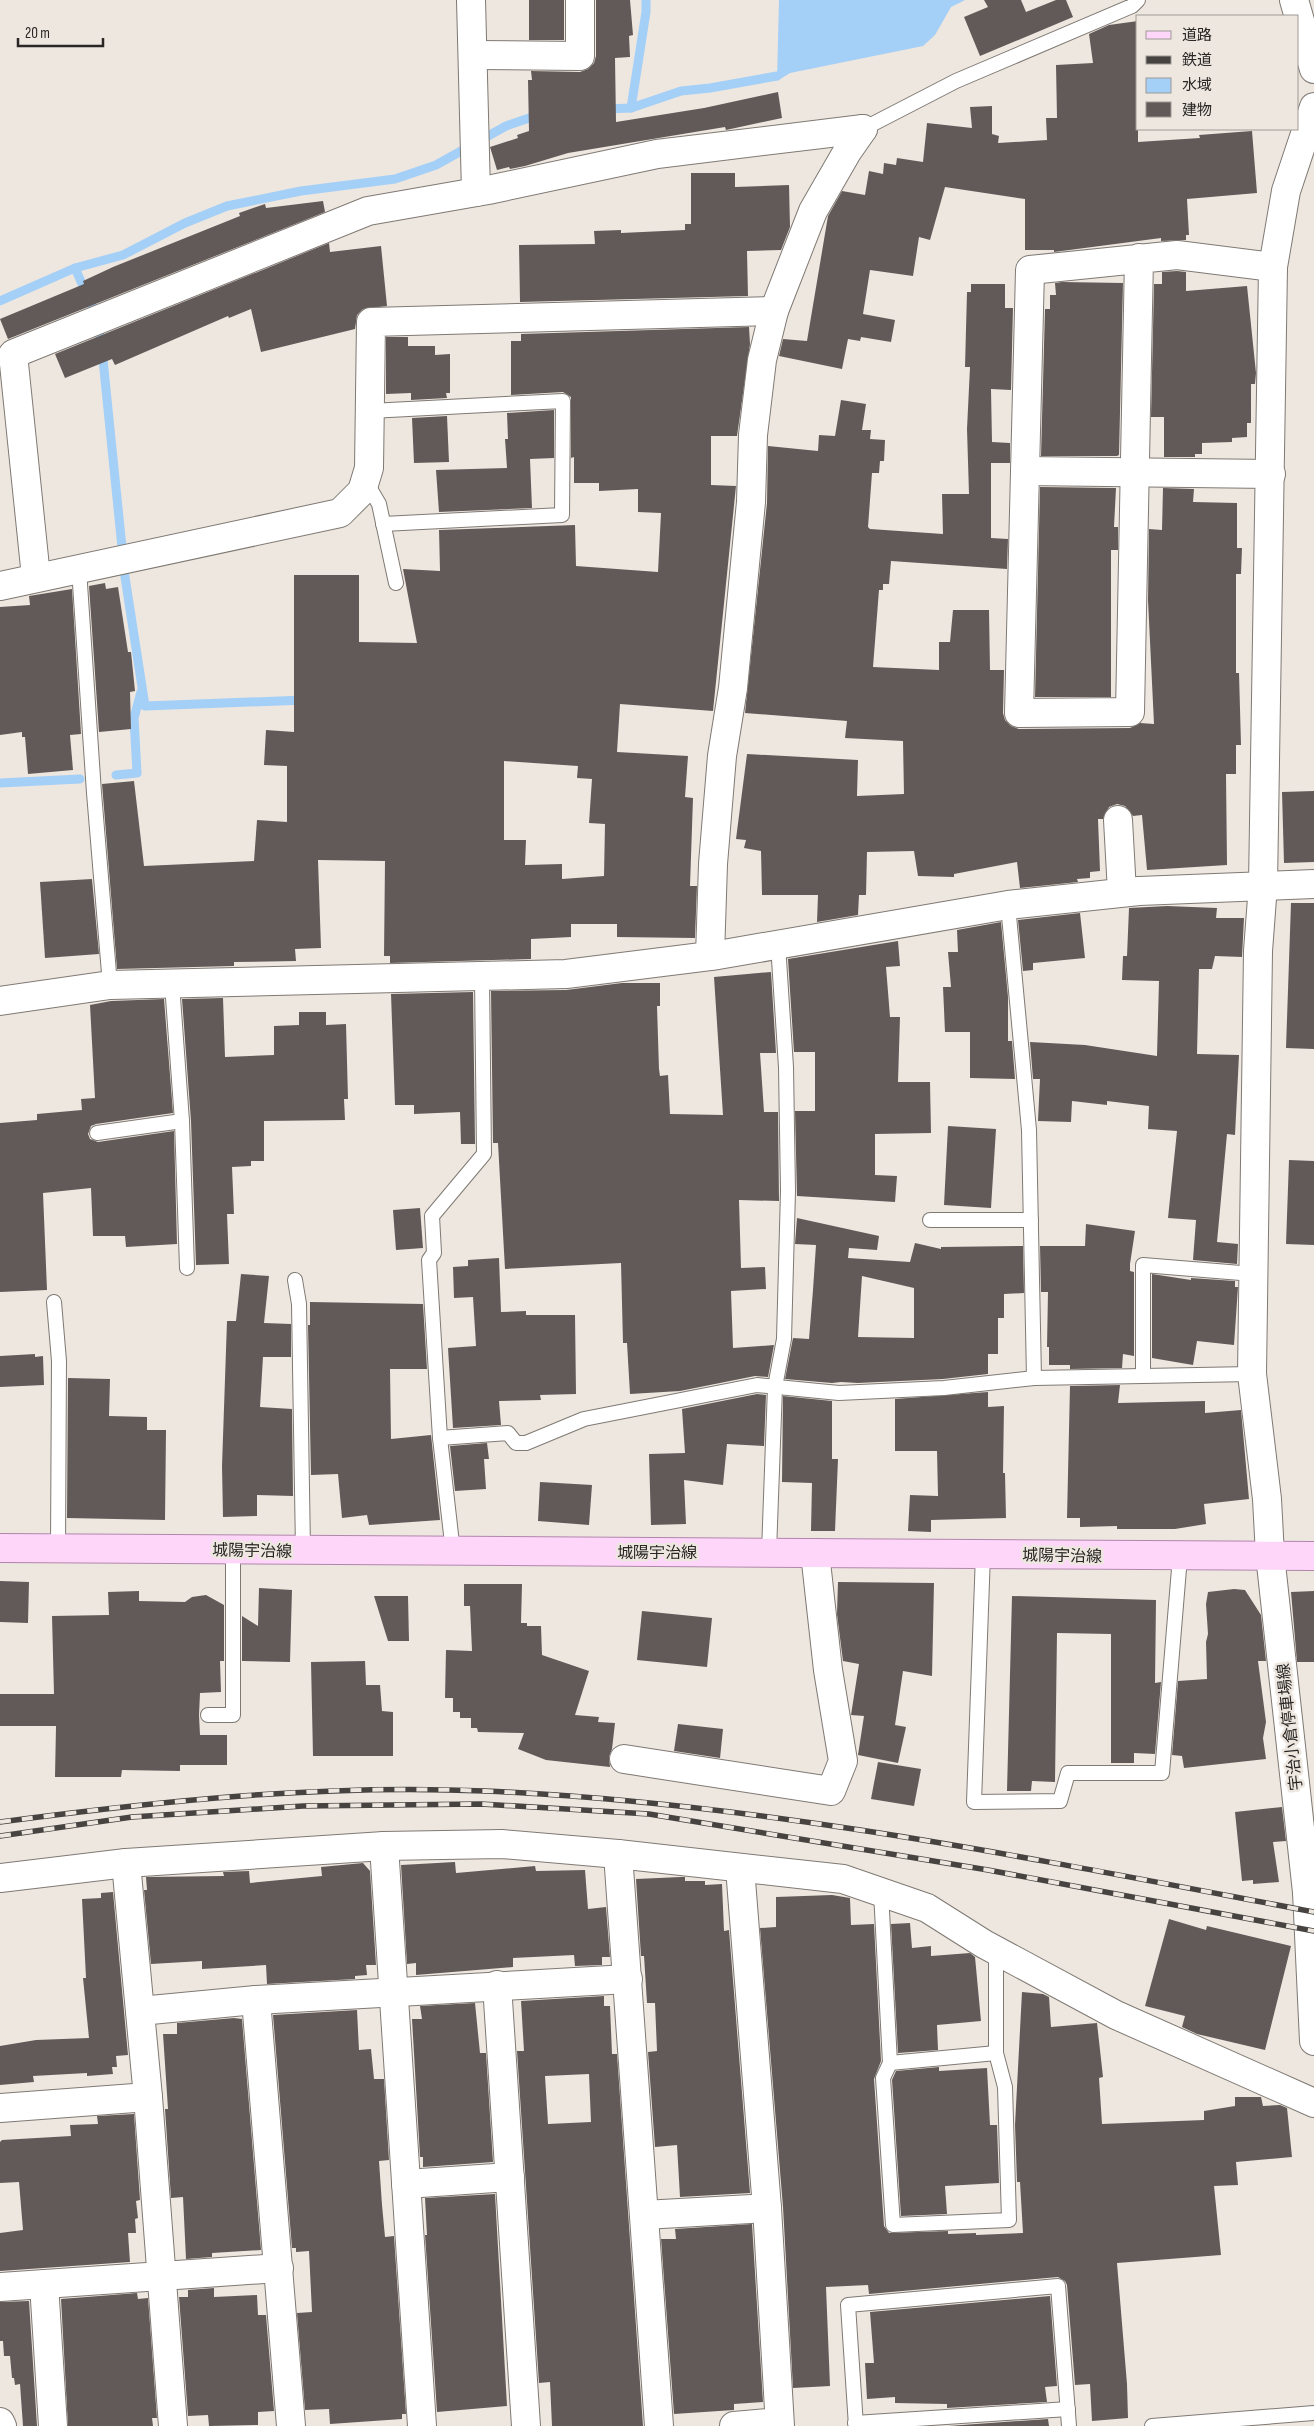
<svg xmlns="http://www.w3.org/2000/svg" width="1314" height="2426" font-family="'Sofia Sans Condensed','Noto Sans JP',sans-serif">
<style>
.water{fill:#a4cff7}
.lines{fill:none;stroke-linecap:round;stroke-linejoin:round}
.stream{stroke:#a4cff7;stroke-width:9}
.building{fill:#625a58;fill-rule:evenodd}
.service-casing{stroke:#7f7973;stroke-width:16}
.minor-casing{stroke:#7f7973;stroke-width:30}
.tertiary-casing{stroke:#7f7973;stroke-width:30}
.secondary-casing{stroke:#7f7973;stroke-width:30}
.primary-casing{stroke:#b286ac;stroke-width:30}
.service{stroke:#fff;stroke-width:14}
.minor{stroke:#fff;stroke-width:28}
.tertiary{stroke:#fff;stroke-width:28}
.secondary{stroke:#fff;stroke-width:28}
.primary{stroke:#fdd6fa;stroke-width:28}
.rail-casing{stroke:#474340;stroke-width:5.5}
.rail{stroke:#ede7e0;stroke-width:4;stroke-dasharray:11;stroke-linecap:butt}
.labels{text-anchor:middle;stroke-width:5;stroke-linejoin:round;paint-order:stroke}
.street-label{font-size:16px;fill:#292624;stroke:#ede7e0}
</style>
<rect width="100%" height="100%" fill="#ede7e0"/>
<!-- water -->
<polygon class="water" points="779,0 965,0 951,7 935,35 923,46 790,73 777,81"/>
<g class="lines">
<!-- stream -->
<g class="stream">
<polyline points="631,108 681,91 710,88 777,76"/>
<polyline points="606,109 631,108 646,12 646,0"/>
<polyline points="75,268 93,309 101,340 125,577 145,706 305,700"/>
<polyline points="0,301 75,268 123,255 185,223 227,206 301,191 395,179 436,165 506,126 538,115"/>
<polyline points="116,775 137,773 134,718 141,692"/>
<polyline points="0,783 80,779"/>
</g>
</g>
<!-- building -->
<g class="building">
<rect x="529" y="0" width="35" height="40"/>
<polygon points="596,0 630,0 633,35 629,36 630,57 615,58 616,122 704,108 778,92 782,118 726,130 725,127 568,153 525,166 510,169 509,167 497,170 490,147 518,138 517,135 529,131 528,80 532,80 531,71 580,72 588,69 594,63 596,56"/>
<polygon points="984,0 1021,0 1026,12 1056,0 1066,0 1073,17 980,56 964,17 988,7"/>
<polygon points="1138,21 1138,142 1200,138 1199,135 1252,131 1257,193 1187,199 1189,235 1186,235 1186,240 1161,241 1161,238 1054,252 1054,250 1025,250 1025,199 945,187 930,240 919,237 913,276 870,270 863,314 895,320 891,342 861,337 860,341 848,339 842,369 779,356 783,339 807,341 828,216 842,191 865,195 869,171 883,174 884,163 896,165 897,158 923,162 927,123 972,128 970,107 992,106 992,134 999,136 998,143 1047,140 1046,118 1057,118 1056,65 1093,63 1089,34 1109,25"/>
<polygon points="691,173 735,173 735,187 789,185 790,227 781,250 747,251 748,296 520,302 519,245 595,244 594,231 621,230 621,233 685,230 685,224 691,224"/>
<polygon points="323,201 325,212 8,339 0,319 84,284 83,281 113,267 240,216 239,213 265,204 266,208"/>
<polygon points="329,243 330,252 381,246 387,306 363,309 357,315 355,329 261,352 251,309 229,318 228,316 115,365 112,359 65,378 55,354"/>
<polygon points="1177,271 1186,272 1186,291 1247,286 1256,373 1255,384 1251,384 1251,423 1247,423 1247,437 1232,438 1232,442 1202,443 1202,454 1195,454 1195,457 1164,457 1164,417 1151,417 1154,284 1162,284 1162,272"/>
<polygon points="1062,282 1123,283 1119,455 1117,456 1041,456 1045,309 1050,309 1050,295 1056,295 1055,283"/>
<polygon points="971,284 1005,284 1005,308 1013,308 1011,390 991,389 992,442 1010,443 1010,463 991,463 991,538 1008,539 1007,569 891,561 889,584 883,584 883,590 879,590 873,667 939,670 939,642 950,642 953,610 989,610 990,670 1004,670 1003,713 1005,720 1011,726 1019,729 1130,728 1140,723 1154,724 1148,600 1149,529 1162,530 1163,488 1194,489 1193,502 1237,503 1237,548 1242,548 1241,574 1236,574 1236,673 1239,673 1241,745 1236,745 1236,774 1226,774 1227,865 1147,870 1142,815 1133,816 1125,806 1117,804 1109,807 1103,819 1098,819 1100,871 1090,872 1090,878 1077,879 1078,882 1020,888 1017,862 954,874 954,877 918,876 914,851 867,852 866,895 859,895 858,915 817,922 818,895 762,895 761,851 744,848 746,840 736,839 747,754 858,760 857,796 904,794 903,741 845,738 847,721 745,713 767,503 768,446 818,451 819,435 835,436 841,400 866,404 862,430 871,430 870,439 885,440 884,461 880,461 879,473 872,473 868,527 870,529 943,534 942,494 969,494 967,429 970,367 965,367 967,292 971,292"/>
<path d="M749 327 750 344 737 436H711V485L736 486 713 711 620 704 617 752 688 756 685 797 693 798 690 886H697L695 938 617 937V924H571V937L531 939V959L390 963V956H384L385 861 318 860 321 948 295 949 296 961 234 962V966L117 969 102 784 134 781 144 866 254 861 257 820 287 822V766L264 765 266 730 294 732V575H359V642L417 643 403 569 440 571 439 530 575 525 576 566 658 572 661 513 638 512V489L599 491V483H574V457L571 458V397L563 392 511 395V341H521V334ZM504 761 578 766 577 778 592 779 589 823 605 824 604 876 562 879V864L525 865 526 840H504Z"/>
<polygon points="386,337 408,337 408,346 435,346 435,355 450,354 450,393 446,393 447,398 411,400 411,393 386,394"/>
<polygon points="554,410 554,458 530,459 532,508 439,512 436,470 507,468 505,439 508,439 507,413"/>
<polygon points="447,416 449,462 414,463 412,418"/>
<polygon points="1040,487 1116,488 1114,527 1118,527 1118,550 1111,550 1111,697 1035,697"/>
<polygon points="105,583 106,589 118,587 128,652 131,652 135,691 130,692 131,729 99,732 89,586"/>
<polygon points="72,589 81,734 70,735 73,770 28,774 25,737 22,737 22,732 0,735 0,607 30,605 29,596"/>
<polygon points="1314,791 1314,862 1284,863 1282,792"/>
<polygon points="92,879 99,954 45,958 40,882"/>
<polygon points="1291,903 1314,903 1314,1049 1286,1048"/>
<polygon points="1167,906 1217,908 1216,918 1244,918 1242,957 1215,956 1212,969 1199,969 1197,1054 1239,1055 1235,1135 1227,1134 1217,1242 1238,1244 1237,1264 1193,1260 1196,1220 1168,1218 1177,1131 1148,1129 1149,1106 1107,1101 1107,1105 1072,1101 1071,1122 1038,1121 1040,1079 1033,1079 1030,1042 1085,1045 1157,1056 1159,981 1122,980 1123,956 1127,956 1129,908"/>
<polygon points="1080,913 1085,958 1033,963 1033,970 1023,971 1018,920"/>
<polygon points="1001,922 1008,997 1008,1041 1012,1041 1015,1079 970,1078 970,1032 945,1032 943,987 951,987 948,952 958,952 957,930"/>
<polygon points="898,941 900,966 886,967 890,1017 900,1017 898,1082 930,1082 931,1133 875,1134 875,1175 897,1176 895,1202 797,1196 795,1111 815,1111 815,1052 794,1052 788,959"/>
<polygon points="771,972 776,1053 760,1053 764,1112 778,1112 779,1201 739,1200 741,1268 765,1267 766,1289 731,1291 733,1348 774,1345 768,1377 755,1376 680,1391 630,1394 627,1343 623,1343 621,1263 505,1269 498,1143 493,1143 491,991 566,990 622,983 660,983 660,1006 657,1006 659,1069 660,1076 668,1075 670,1114 723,1115 714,977"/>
<polygon points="473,992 475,1144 461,1144 460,1112 414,1114 414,1105 395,1105 391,994"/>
<polygon points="223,998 225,1057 274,1055 274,1026 299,1025 299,1012 326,1012 326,1025 346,1024 348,1099 344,1099 345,1120 264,1121 264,1161 251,1161 251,1166 232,1167 234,1214 227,1214 229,1264 196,1265 191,1121 182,999"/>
<polygon points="164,999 173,1113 96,1124 91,1126 88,1134 90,1139 98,1142 174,1131 177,1244 126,1247 125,1236 93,1236 91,1188 43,1193 47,1290 0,1292 0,1123 37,1120 37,1114 82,1110 81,1099 95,1098 90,1005 111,1001"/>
<polygon points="948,1126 996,1129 991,1208 944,1205"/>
<polygon points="1289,1160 1314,1161 1314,1245 1286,1244"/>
<polygon points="420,1208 423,1248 396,1250 393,1210"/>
<path d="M797 1218 879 1236 877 1250 849 1248 848 1258 910 1262 915 1243 941 1249V1247L1023 1246 1024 1293 1004 1294V1318H998V1354H988V1374L943 1379 858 1383 841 1382 832 1383 785 1379 793 1338 809 1339 813 1290 816 1245 795 1244ZM862 1276 914 1288V1338L858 1337Z"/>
<polygon points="1086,1224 1135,1231 1130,1264 1130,1271 1134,1272 1134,1356 1123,1354 1122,1368 1070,1369 1070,1365 1049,1365 1049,1347 1047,1347 1048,1292 1041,1292 1040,1246 1085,1246"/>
<polygon points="499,1258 501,1312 526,1311 526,1315 575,1315 576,1394 540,1395 541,1400 499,1401 501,1425 453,1428 448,1348 476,1346 473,1297 454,1298 453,1267 468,1266 468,1260"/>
<polygon points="241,1274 269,1276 264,1323 291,1324 291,1357 263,1357 260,1407 292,1409 293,1496 257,1495 257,1516 223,1517 222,1466 227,1321 236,1321"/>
<polygon points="1152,1274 1191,1280 1191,1278 1235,1281 1235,1287 1238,1287 1234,1345 1197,1341 1193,1365 1152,1358"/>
<polygon points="310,1302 423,1304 427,1369 390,1369 391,1439 431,1435 440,1520 369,1525 367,1515 342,1518 338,1474 311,1475 308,1325 310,1325"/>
<polygon points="35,1354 35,1357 43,1356 44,1385 0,1387 0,1356"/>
<polygon points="68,1378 110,1379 109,1416 147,1417 147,1430 166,1430 165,1520 67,1518"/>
<polygon points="1120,1385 1118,1403 1205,1401 1205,1413 1241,1410 1249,1499 1204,1504 1206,1524 1175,1529 1117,1529 1117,1526 1080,1527 1080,1518 1067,1518 1070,1386"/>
<polygon points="988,1392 988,1407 1004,1406 1003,1473 1005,1473 1006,1518 931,1520 931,1532 908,1531 910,1495 938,1496 937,1451 895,1451 895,1399"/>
<polygon points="757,1394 766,1395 764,1446 727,1444 723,1485 684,1480 686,1524 651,1525 649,1454 685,1453 682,1409"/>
<polygon points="783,1396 832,1401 832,1459 838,1459 835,1531 811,1531 812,1483 782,1482"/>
<polygon points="487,1443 489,1459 484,1459 486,1489 455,1491 450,1446"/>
<polygon points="540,1482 592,1485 589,1525 538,1521"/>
<polygon points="0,1581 29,1582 28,1623 0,1622"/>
<polygon points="838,1582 934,1583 932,1676 903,1671 895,1725 906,1727 898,1763 858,1755 864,1716 851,1715 859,1664 843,1661 837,1614"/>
<polygon points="464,1584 522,1584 521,1623 527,1623 527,1626 541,1626 542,1655 589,1671 575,1715 599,1717 598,1722 615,1723 612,1749 609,1757 610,1767 546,1760 518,1749 524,1733 478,1732 477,1728 471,1728 471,1718 460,1718 460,1712 453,1712 453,1698 445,1698 446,1650 472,1651 470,1606 464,1606"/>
<polygon points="259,1588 292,1590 290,1662 242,1661 242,1616 258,1626"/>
<polygon points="1234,1589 1245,1590 1261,1615 1266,1661 1258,1661 1266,1722 1263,1738 1266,1759 1184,1768 1182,1756 1172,1755 1178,1681 1207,1679 1206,1642 1208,1634 1206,1604 1208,1592"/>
<polygon points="139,1591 139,1601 185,1602 192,1597 206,1595 224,1605 224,1661 220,1661 221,1692 200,1693 199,1715 200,1735 227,1735 227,1765 180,1765 180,1771 122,1770 121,1777 55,1777 56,1726 0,1726 0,1694 54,1694 52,1616 109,1615 108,1592"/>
<polygon points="1314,1591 1314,1662 1297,1662 1291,1592"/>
<polygon points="374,1596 408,1596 409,1641 388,1641"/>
<polygon points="1012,1596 1156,1600 1155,1683 1161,1682 1155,1754 1134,1753 1134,1763 1111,1763 1111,1634 1057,1633 1055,1782 1032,1781 1031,1791 1007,1791"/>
<polygon points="642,1611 712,1618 707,1667 637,1660"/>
<polygon points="365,1661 366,1685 380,1685 382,1711 393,1712 393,1756 313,1756 311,1662"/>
<polygon points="678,1724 723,1729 720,1758 674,1751"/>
<polygon points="878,1762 921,1769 914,1806 871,1799"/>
<polygon points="1282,1807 1286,1841 1273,1842 1279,1882 1253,1884 1253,1880 1242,1881 1235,1812"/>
<polygon points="455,1862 456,1873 535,1866 536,1871 585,1870 588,1909 606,1907 610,1957 602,1957 602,1965 575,1966 574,1955 513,1958 513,1967 416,1975 416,1963 407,1964 401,1865"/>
<polygon points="363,1863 370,1871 376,1965 366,1965 367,1975 355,1976 355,1979 267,1984 266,1965 202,1969 202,1961 151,1964 144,1890 147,1890 146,1877 224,1876 223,1872 249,1871 250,1883 322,1876 321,1867"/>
<polygon points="681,1877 685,1877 685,1881 705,1881 705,1885 722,1884 724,1931 729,1930 750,2193 680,2197 677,2145 655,2147 648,2052 657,2051 655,2003 647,2003 644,1956 641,1956 636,1879"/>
<polygon points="113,1892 128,2055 116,2056 117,2067 112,2067 113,2074 87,2076 87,2073 33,2076 34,2082 0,2085 0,2046 36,2040 89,2038 83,1978 86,1978 82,1899 101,1898 101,1893"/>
<polygon points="832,1895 850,1898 851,1925 874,1924 881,2061 874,2079 884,2226 889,2233 948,2231 948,2234 976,2233 976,2235 1023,2233 1020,2182 1017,2182 1015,2125 1022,1992 1043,1994 1049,1997 1051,2027 1097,2023 1103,2077 1099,2078 1102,2124 1204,2120 1204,2111 1235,2106 1235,2097 1261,2097 1263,2106 1280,2105 1287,2108 1292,2157 1236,2162 1238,2185 1214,2186 1221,2255 1117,2263 1127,2384 1128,2418 1092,2421 1090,2384 1075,2385 1067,2285 1065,2281 1058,2277 869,2294 868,2285 826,2287 830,2386 793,2388 783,2207 760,1928 776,1927 776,1897"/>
<polygon points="1169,1919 1206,1930 1207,1926 1291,1946 1265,2050 1197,2034 1182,2027 1185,2016 1145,2006"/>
<polygon points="910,1923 912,1948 931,1946 931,1956 970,1953 975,1957 981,2021 937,2025 938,2050 898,2053 891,1924"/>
<path d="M604 1996V2006H610L612 2054H617L643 2426H552L550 2382 539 2383 517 2051H524L521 2001ZM589 2074 591 2122 548 2124 545 2076Z"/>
<polygon points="475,2003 480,2053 486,2053 493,2162 423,2167 423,2157 420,2157 412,2019 422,2019 420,2006"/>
<polygon points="357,2010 359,2050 371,2049 374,2079 384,2079 389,2160 379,2161 382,2205 385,2237 394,2236 406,2414 402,2414 402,2419 330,2424 329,2409 305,2410 297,2313 312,2312 309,2251 296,2252 296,2248 292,2248 273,2015"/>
<polygon points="234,2018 242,2019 261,2250 212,2253 212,2257 186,2259 183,2197 171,2198 165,2109 168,2109 163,2034 177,2034 177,2023"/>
<polygon points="939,2067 939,2071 987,2068 990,2125 997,2125 999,2183 945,2186 947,2214 901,2216 892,2080 896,2071"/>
<polygon points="134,2114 140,2200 136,2201 138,2218 135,2219 136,2233 128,2233 130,2262 0,2271 0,2233 23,2230 19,2182 0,2183 0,2142 2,2140 71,2136 70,2125 98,2124 97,2116"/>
<polygon points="495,2194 507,2406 437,2412 425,2235 427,2235 425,2198"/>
<polygon points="752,2224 763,2402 734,2404 734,2410 674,2414 661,2239 676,2239 675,2229"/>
<polygon points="214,2288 214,2297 257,2295 258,2315 266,2315 274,2411 258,2412 258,2425 209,2426 208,2415 188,2416 179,2297 188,2297 188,2290"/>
<polygon points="137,2293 138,2299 148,2298 157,2418 152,2418 153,2426 68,2426 61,2299"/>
<polygon points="1050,2296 1057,2386 1045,2387 1047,2402 947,2408 947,2404 895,2403 895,2397 867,2399 865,2363 874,2363 870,2312"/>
<polygon points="29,2301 37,2426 23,2426 20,2384 15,2385 14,2378 12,2378 10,2356 4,2356 3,2341 0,2341 0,2302"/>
<polygon points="1048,2419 1049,2426 948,2426"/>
</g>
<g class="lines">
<defs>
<g id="service">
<polyline points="863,129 956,81 1132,6 1138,0"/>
<polyline points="370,411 563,401 562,515 383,524"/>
<polyline points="365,480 379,504 396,583"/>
<polyline points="79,569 94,793 110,985"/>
<polyline points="1008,905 1029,1130 1034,1378"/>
<polyline points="172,984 182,1121 187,1268"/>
<polyline points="97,1133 182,1121"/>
<polyline points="930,1220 1031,1220"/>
<polyline points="295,1280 299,1304 303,1550"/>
<polyline points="54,1302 59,1361 58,1548"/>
<polyline points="1143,1375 1143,1265 1253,1274"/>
<polyline points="440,1438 429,1260 434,1253 432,1216 484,1154 482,977"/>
<polyline points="453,1552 440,1438 508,1433 516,1443 526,1443 584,1419 757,1385 839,1393 944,1388 1034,1378 1252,1374"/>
<polyline points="769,1552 775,1387 784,1339 788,1191 786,1067 778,944"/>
<polyline points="983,1554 974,1802 1060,1801 1068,1773 1162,1773 1180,1557"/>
<polyline points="208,1715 233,1715 233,1550"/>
<polyline points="881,1892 890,2063 883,2078 893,2225 1009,2220 1005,2087 996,2053 996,1951"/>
<polyline points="890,2063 996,2053"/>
<polyline points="855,2423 1068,2409"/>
<polyline points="856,2426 848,2305 1058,2286 1069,2426"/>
<polyline points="1152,2426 1314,2413"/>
</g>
<g id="minor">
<polyline points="471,0 476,192"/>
<polyline points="1294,0 1314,69"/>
<polyline points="473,55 580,56 580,0"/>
<polyline points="1139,258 1130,712 1019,713 1030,270 1177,255 1273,267"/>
<polyline points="1025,471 1271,474"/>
<polyline points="36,577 13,354 368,211 488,190 657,154 863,129"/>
<polyline points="0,586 340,513 362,491 369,468 371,322 774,311"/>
<polyline points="1118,820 1122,892"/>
<polyline points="710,956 713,864 722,756 733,688 751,502 753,435 762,360 774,311 813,211 847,152 863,129"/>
<polyline points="0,1001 110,985 566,974 718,955 1008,905 1139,891 1314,884"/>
<polyline points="624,1759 831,1791 843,1761 828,1670 815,1553"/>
<polyline points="384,1846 422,2426"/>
<polyline points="618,1854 659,2426"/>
<polyline points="126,1863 148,2097 173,2426"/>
<polyline points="740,1868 767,2208 780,2426"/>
<polyline points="1307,1892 1314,2041"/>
<polyline points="497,1985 526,2426"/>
<polyline points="256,2000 291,2426"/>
<polyline points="140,2011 256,2000 628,1979"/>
<polyline points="0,2108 148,2097"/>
<polyline points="406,2184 510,2177"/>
<polyline points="644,2215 767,2208"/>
<polyline points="44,2284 53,2426"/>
<polyline points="0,2287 279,2268"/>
<polyline points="734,2426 779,2422"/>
</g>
<g id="tertiary">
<polyline points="1270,1555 1267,1499 1252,1374 1258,951 1263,885 1273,267 1286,191 1314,107"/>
<polyline points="0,1878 126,1863 384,1846 502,1844 618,1854 843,1879 927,1908 984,1944 1116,2015 1314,2103"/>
<polyline points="0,2422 2,2426"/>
</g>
<polyline id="secondary" points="1270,1555 1307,1892 1314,1893"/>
<polyline id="primary" points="0,1548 1314,1556"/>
</defs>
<!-- service casing -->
<use href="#service" class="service-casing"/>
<!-- minor casing -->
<use href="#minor" class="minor-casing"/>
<!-- tertiary casing -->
<use href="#tertiary" class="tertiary-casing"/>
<!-- secondary casing -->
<use href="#secondary" class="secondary-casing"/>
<!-- primary casing -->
<use href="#primary" class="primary-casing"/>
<!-- service -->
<use href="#service" class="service"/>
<!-- minor -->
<use href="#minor" class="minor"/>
<!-- tertiary -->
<use href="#tertiary" class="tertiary"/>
<!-- secondary -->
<use href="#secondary" class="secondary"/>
<!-- primary -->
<use href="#primary" class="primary"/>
<defs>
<g id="rail">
<path d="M0 1822C160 1801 322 1784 485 1791 764 1803 1039 1860 1314 1912"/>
<polyline points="0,1836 132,1817 303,1806 481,1804 649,1814 988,1870 1314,1931"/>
</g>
</defs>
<!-- rail casing -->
<use href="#rail" class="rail-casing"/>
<!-- rail -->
<use href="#rail" class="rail"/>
</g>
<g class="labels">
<!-- street labels -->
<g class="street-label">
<text transform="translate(252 1550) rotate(1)" y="6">城陽宇治線</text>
<text x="657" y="1558">城陽宇治線</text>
<text transform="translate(1062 1555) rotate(1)" y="6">城陽宇治線</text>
<text transform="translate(1289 1727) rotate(-96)" y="6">宇治小倉停車場線</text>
</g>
</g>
<!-- legend -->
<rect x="1136" y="15" width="162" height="115" fill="#ede7e0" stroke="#9f9a95"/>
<rect x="1146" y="31" width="25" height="8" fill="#fdd6fa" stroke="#9f9a95"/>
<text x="1182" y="40" font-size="15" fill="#292624">道路</text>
<rect x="1146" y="56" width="25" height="8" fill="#474340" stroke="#9f9a95"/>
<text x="1182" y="65" font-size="15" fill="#292624">鉄道</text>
<rect x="1146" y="78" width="25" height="15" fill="#a4cff7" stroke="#9f9a95"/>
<text x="1182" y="90" font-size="15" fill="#292624">水域</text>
<rect x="1146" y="102" width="25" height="15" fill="#625a58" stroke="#9f9a95"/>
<text x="1182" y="115" font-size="15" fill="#292624">建物</text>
<!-- scale -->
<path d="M18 38v8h85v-8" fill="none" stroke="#292624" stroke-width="2.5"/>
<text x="25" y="38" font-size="15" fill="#292624" stroke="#ede7e0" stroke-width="4" paint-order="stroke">20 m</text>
</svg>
